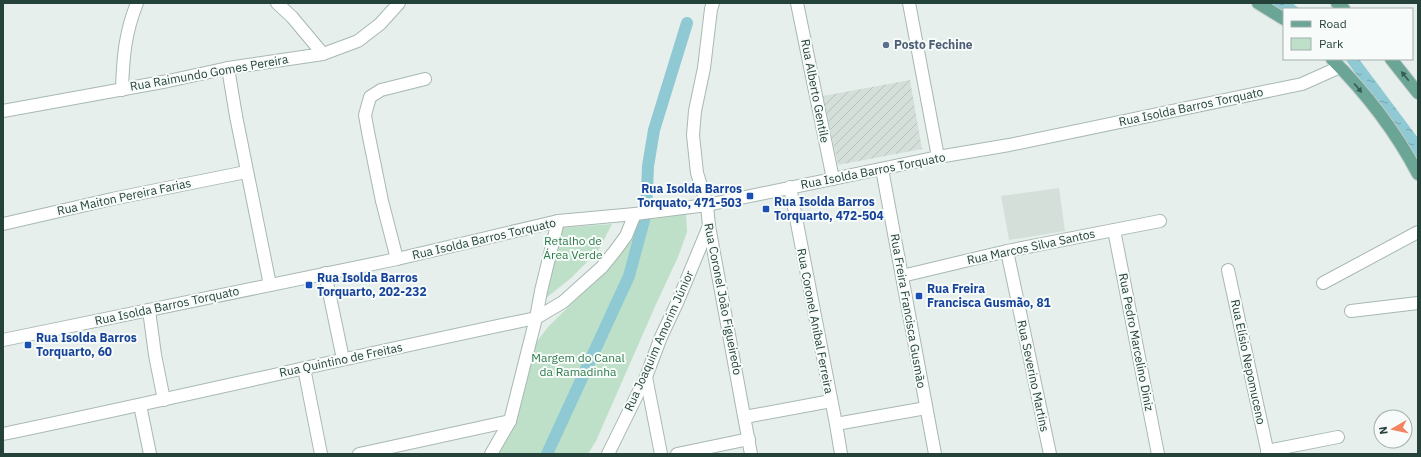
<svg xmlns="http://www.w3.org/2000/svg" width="1421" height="457" font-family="'IBM Plex Sans',sans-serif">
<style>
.built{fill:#d4dfda}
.industrial{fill:url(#industrial-furrows)}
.green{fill:#bfe0c8}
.water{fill:url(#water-ripples)}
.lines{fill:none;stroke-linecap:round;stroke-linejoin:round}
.canal{stroke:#8ec9d4;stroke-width:12}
.street-casing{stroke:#a8b8b2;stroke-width:14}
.primary-casing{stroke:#c2cac8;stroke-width:14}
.street{stroke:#fff;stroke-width:12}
.primary{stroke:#6aa596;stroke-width:12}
.oneway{fill:#365b51}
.service-dot{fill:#5c6f8a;stroke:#f7fbf9;stroke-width:1.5}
.transit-dot{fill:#1a4fb4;stroke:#f7fbf9;stroke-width:1.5}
.labels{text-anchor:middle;stroke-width:4;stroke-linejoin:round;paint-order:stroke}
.service-label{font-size:12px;font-weight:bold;fill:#4e5e75;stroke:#f7fbf9;text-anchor:start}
.street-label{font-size:12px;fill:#24423a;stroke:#f7fbf9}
.transit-label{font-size:12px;font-weight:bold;fill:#164399;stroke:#f7fbf9;text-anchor:start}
.park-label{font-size:12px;fill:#2d7a4b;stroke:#f7fbf9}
</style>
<defs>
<pattern id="industrial-furrows" width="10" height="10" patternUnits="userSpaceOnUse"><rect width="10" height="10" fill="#d4dfda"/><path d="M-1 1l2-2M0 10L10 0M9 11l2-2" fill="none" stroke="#b6c1bc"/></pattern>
<pattern id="water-ripples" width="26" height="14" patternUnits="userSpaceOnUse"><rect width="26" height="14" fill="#8ec9d4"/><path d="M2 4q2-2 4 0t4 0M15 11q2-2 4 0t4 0" fill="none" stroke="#74a5ad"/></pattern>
</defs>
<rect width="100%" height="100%" fill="#e6efeb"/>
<!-- built -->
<polygon class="built" points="1059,188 1065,231 1009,240 1001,196"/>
<!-- industrial -->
<polygon class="industrial" points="910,80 922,149 838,165 823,96"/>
<!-- green -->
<g class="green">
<polygon points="686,214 687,232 678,257 657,302 596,441 588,454 497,454 532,354 538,340 548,327 616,260 633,222"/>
<polygon points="612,224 598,251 571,278 541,302 558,228"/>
</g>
<!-- water -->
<g class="water">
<polygon points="1270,3 1292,3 1300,9 1284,9 1284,13"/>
<polygon points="1345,59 1359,59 1418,138 1418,160"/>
</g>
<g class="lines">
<!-- canal -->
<polyline class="canal" points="547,454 629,276 646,213 648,166 654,130 687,23"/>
<defs>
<g id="street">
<polyline points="277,3 292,17 323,54"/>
<polyline points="713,3 711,9 704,68 695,111 693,135 697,173 707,205 709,226 751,454"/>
<polyline points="797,3 833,179"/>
<polyline points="909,3 938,157"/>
<polyline points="228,68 236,116 270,285"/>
<path d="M122 90C123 57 125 33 137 3"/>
<polyline points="3,111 168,81 228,68 323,54 358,41 380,24 399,3"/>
<polyline points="882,169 935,454"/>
<polyline points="790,187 836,424 841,454"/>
<polyline points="3,224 112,199 246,172"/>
<polyline points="1114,230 1158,454"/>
<polyline points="1007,251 1050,454"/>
<polyline points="397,259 382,201 368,132 365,115 370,97 381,90 425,79"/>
<polyline points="1228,270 1268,454"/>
<polyline points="325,273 343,359"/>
<polyline points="902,276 1007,251 1160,221"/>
<polyline points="1323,283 1418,232"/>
<polyline points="149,310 155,355 164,400"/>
<polyline points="1351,311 1418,303"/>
<polyline points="3,340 397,259 558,221 635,214 707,205 938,157 1009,145 1302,84 1340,67"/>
<polyline points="304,368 321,454"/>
<polyline points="646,377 661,454"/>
<polyline points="140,405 150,454"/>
<polyline points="745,417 831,401"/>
<polyline points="836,424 926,408"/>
<path d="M3 434C181 397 358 355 536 318L563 302 602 267 615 251 626 236 635 214"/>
<polyline points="1267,451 1338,437"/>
<polyline points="359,454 510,421"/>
<polyline points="491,454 510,421 536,318 541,291 558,221"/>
<polyline points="608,454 646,377 661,337 677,303 709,226"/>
<polyline points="677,454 749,439"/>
</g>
<g id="primary">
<polyline points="1258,3 1284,19"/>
<polyline points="1337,3 1344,9"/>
<path d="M1332 59C1365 92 1396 132 1418 174"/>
<polyline points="1391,59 1418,93"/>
</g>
</defs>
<!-- street casing -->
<use href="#street" class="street-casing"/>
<!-- primary casing -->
<use href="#primary" class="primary-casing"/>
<!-- street -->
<use href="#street" class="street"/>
<!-- primary -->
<use href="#primary" class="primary"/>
</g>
<!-- one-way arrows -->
<defs><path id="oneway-solid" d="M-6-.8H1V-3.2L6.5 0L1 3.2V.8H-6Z"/></defs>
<g class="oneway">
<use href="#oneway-solid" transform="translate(1405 76) rotate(-129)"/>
<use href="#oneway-solid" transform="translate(1358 88) rotate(50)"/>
</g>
<!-- markers -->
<circle class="service-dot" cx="886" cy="45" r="4"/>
<g class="transit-dot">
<rect x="746" y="192" width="8" height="8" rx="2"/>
<rect x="762" y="205" width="8" height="8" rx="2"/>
<rect x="305" y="281" width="8" height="8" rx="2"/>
<rect x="915" y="292" width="8" height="8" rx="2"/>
<rect x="24" y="341" width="8" height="8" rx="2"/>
</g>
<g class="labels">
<!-- service labels -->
<g class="service-label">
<text x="894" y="49">Posto Fechine</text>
</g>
<!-- street labels -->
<g class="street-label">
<text transform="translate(209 73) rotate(-10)" y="4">Rua Raimundo Gomes Pereira</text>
<text transform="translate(815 91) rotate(79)" y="4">Rua Alberto Gentile</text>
<text transform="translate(1191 107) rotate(-12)" y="4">Rua Isolda Barros Torquato</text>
<text transform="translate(873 171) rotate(-11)" y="4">Rua Isolda Barros Torquato</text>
<text transform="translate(124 197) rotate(-12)" y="4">Rua Maiton Pereira Farias</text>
<text transform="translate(484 239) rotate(-13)" y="4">Rua Isolda Barros Torquato</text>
<text transform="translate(1031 247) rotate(-12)" y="4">Rua Marcos Silva Santos</text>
<text transform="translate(723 299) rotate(79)" y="4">Rua Coronel João Figueiredo</text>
<text transform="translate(167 306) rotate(-12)" y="4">Rua Isolda Barros Torquato</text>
<text transform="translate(908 311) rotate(80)" y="4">Rua Freira Francisca Gusmão</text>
<text transform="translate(815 321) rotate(79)" y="4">Rua Coronel Aníbal Ferreira</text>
<text transform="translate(659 341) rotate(-66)" y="4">Rua Joaquim Amorim Júnior</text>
<text transform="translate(1136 342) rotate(79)" y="4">Rua Pedro Marcelino Diniz</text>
<text transform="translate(341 360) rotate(-12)" y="4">Rua Quintino de Freitas</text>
<text transform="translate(1248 362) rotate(78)" y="4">Rua Elísio Nepomuceno</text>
<text transform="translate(1033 376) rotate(78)" y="4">Rua Severino Martins</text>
</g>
<!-- transit labels -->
<g class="transit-label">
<text x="742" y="193" text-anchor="end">Rua Isolda Barros<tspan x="742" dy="14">Torquato, 471-503</tspan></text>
<text x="774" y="206">Rua Isolda Barros<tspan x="774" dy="14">Torquarto, 472-504</tspan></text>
<text x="317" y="282">Rua Isolda Barros<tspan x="317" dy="14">Torquarto, 202-232</tspan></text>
<text x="927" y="293">Rua Freira<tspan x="927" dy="14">Francisca Gusmão, 81</tspan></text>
<text x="36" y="342">Rua Isolda Barros<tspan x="36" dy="14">Torquarto, 60</tspan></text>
</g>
<!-- park labels -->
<g class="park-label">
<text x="573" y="245">Retalho de<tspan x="573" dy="14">Área Verde</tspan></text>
<text x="578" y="362">Margem do Canal<tspan x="578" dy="14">da Ramadinha</tspan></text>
</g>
</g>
<!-- border -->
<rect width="1421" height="457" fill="none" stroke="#24423a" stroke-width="8"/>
<!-- legend -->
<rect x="1283" y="8" width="130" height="52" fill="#f7fbf9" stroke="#a3b1ad"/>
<rect x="1291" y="21" width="20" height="6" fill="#6aa596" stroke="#a3b1ad"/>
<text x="1319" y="28" font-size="12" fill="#24423a">Road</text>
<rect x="1291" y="38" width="20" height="12" fill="#bfe0c8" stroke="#a3b1ad"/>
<text x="1319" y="48" font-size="12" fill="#24423a">Park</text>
<!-- north arrow -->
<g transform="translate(1393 429) rotate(261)"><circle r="19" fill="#f7fbf9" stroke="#a3b1ad"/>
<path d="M0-3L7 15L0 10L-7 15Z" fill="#f4845f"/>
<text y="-6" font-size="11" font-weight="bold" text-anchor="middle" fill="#24423a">N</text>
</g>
</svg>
